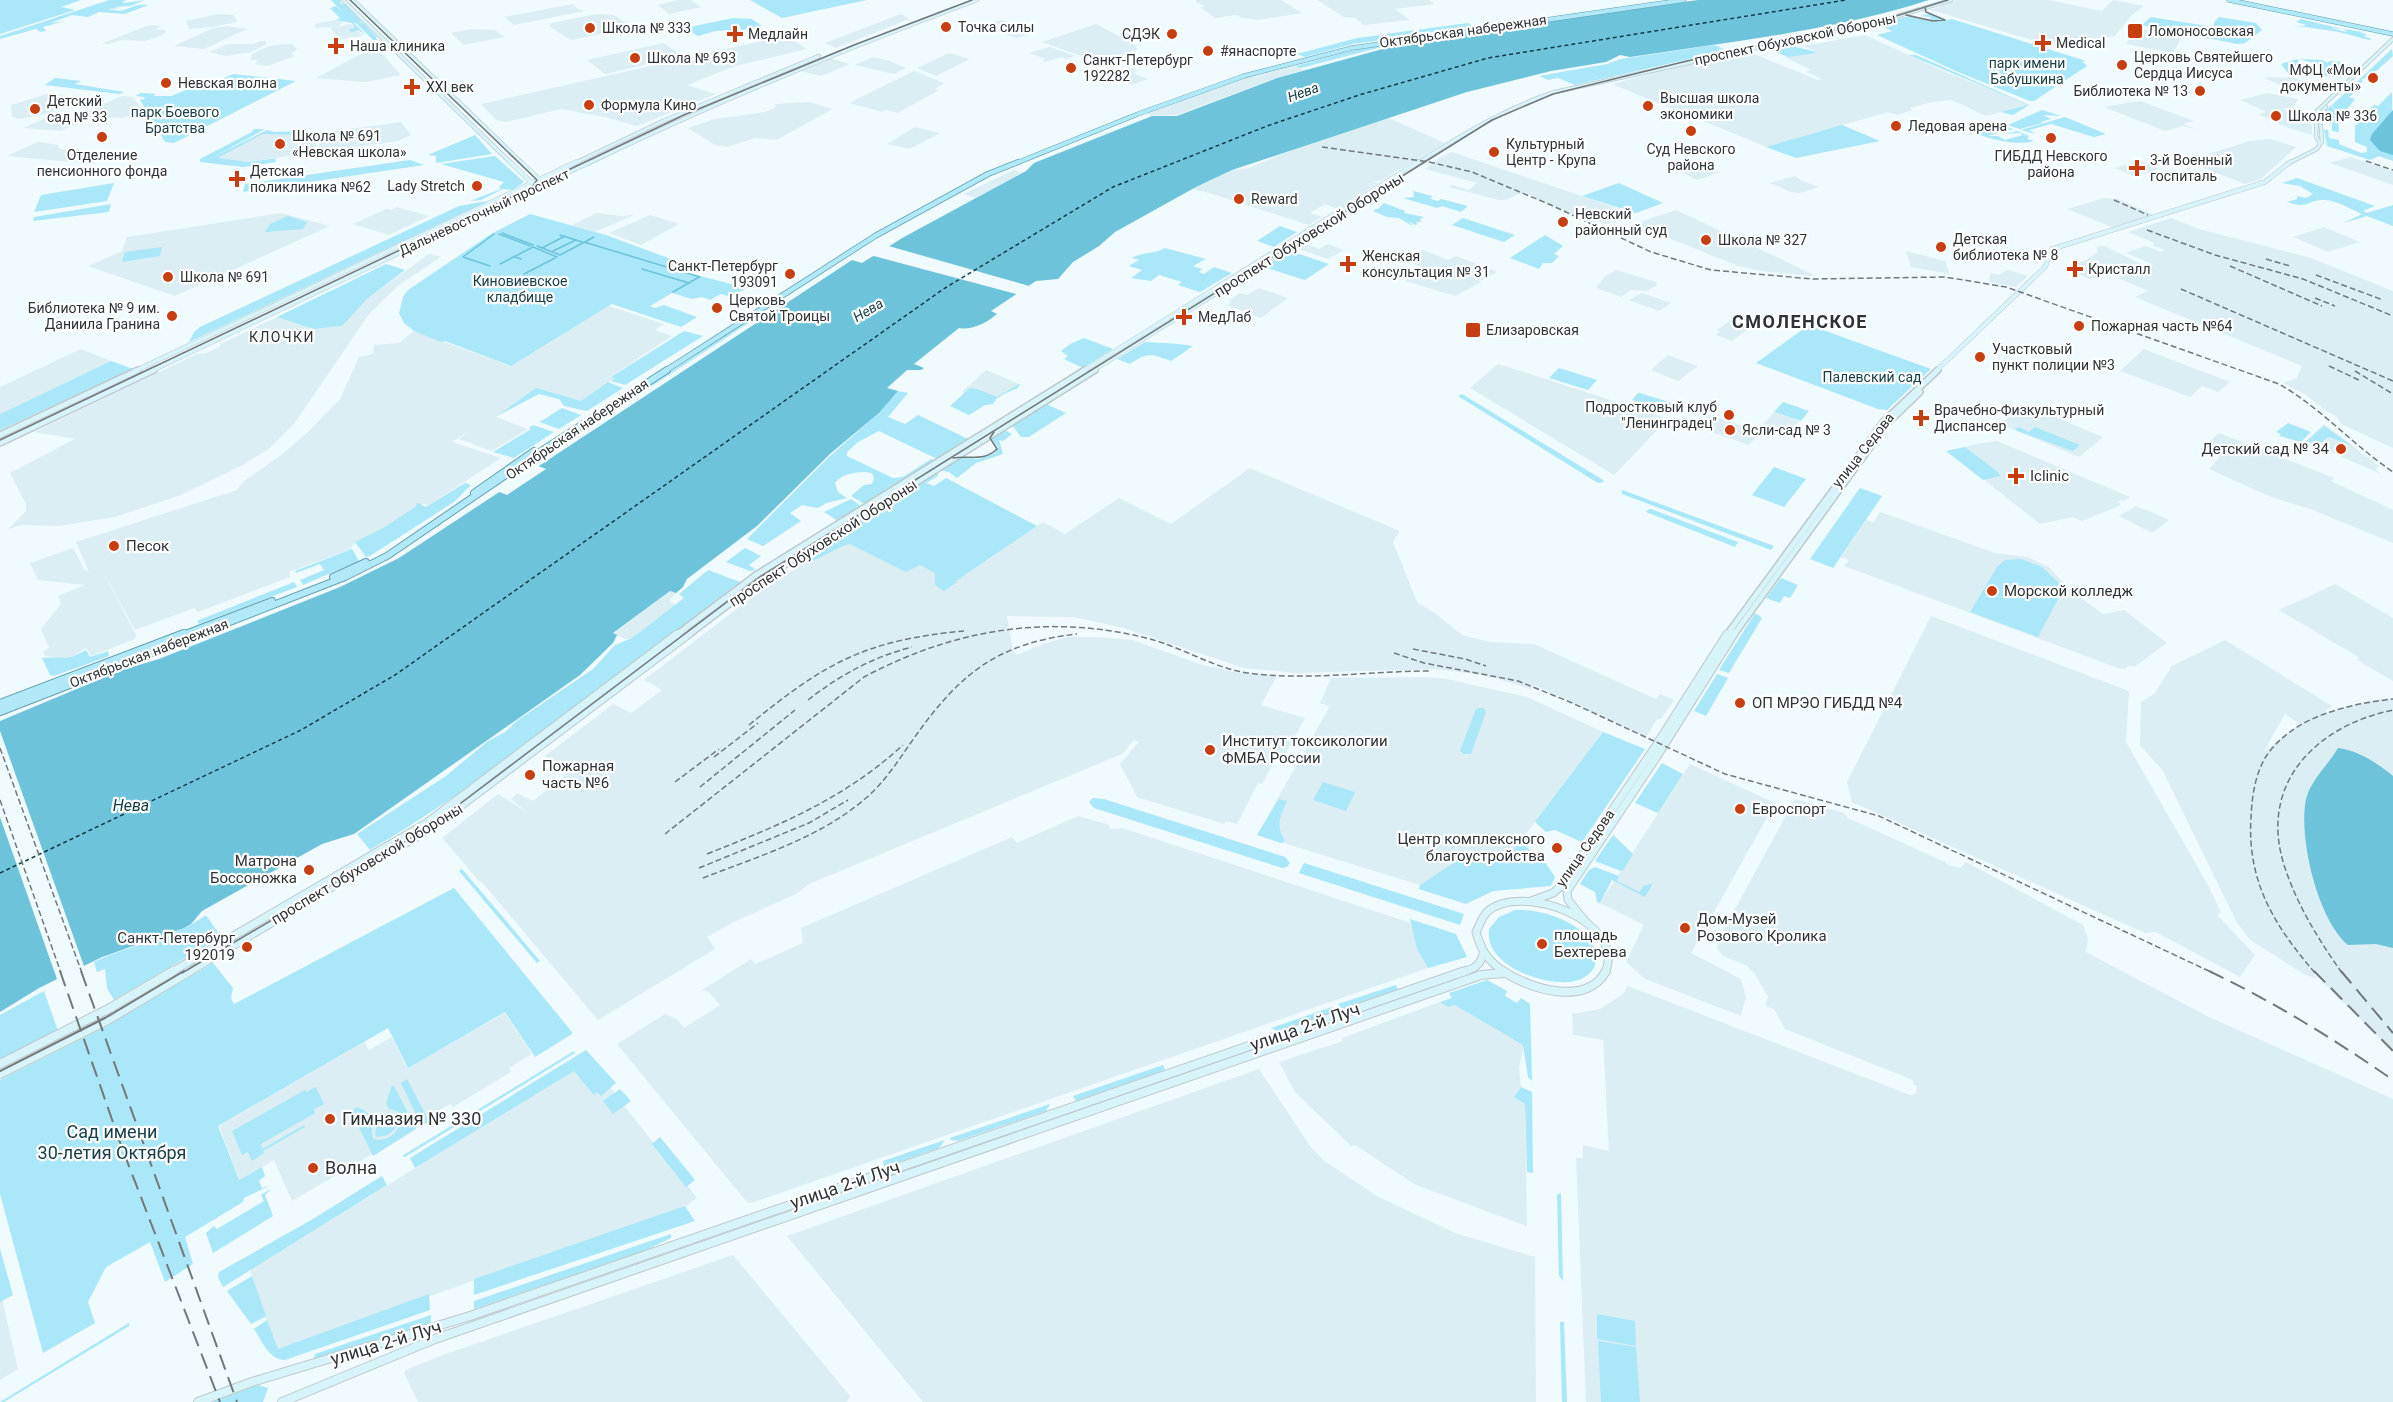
<svg xmlns="http://www.w3.org/2000/svg" width="2393" height="1402" font-family="Roboto,sans-serif">
<style>
.built{fill:#daeef4;fill-rule:evenodd}
.green{fill:#aae7f8}
.water{fill:#6dc3da}
.pier{fill:#effbfe}
.lines{fill:none;stroke-linecap:round;stroke-linejoin:round}
.stream{stroke:#6dc3da;stroke-width:1.5}
.ferry{stroke:#133c46;stroke-width:1.5;stroke-dasharray:4 3;stroke-linecap:butt}
.secondary-far4-casing{stroke:#bdc9cc;stroke-width:4.5}
.secondary-far3-casing{stroke:#bdc9cc;stroke-width:5}
.secondary-far2-casing{stroke:#bdc9cc;stroke-width:8}
.secondary-far1-casing{stroke:#bdc9cc;stroke-width:9}
.secondary-casing{stroke:#bdc9cc;stroke-width:10}
.primary-far3-casing{stroke:#61a0b0;stroke-width:5}
.primary-far2-casing{stroke:#61a0b0;stroke-width:6}
.primary-far1-casing{stroke:#61a0b0;stroke-width:8}
.primary-casing{stroke:#61a0b0;stroke-width:10}
.secondary-far4{stroke:#d8f4fb;stroke-width:3}
.secondary-far3{stroke:#d8f4fb;stroke-width:4}
.secondary-far2{stroke:#d8f4fb;stroke-width:5}
.secondary-far1{stroke:#d8f4fb;stroke-width:7}
.secondary{stroke:#d8f4fb;stroke-width:8}
.primary-far3{stroke:#b1e9f8;stroke-width:4}
.primary-far2{stroke:#b1e9f8;stroke-width:4.5}
.primary-far1{stroke:#b1e9f8;stroke-width:6}
.primary{stroke:#b1e9f8;stroke-width:8}
.tram-far1{stroke:#72797b;stroke-width:1.5}
.tram{stroke:#72797b;stroke-width:2}
.rail-far1{stroke:#72797b;stroke-width:1.5;stroke-dasharray:6 3;stroke-linecap:butt}
.rail{stroke:#72797b;stroke-width:2;stroke-dasharray:16 8;stroke-linecap:butt}
.poi-dot{fill:#c73f11;stroke:#fff;stroke-width:2}
.labels{text-anchor:middle;stroke-width:4.5;stroke-linejoin:round;paint-order:stroke}
.far-poi-label{font-size:14px;fill:#2e3334;stroke:#fff;text-anchor:start}
.far-street-label{font-size:14px;fill:#2e3334;stroke:#fff}
.far-park-label{font-size:14px;fill:#18404a;stroke:#fff}
.far-water-label{font-size:14px;font-style:italic;fill:#133c46;stroke:#fff}
.far-neighbourhood-label{font-size:14px;letter-spacing:1.5px;fill:#2e3334;stroke:#fff}
.street-label{font-size:15px;fill:#2e3334;stroke:#fff}
.poi-label{font-size:15px;fill:#2e3334;stroke:#fff;text-anchor:start}
.water-label{font-size:16px;font-style:italic;fill:#133c46;stroke:#fff}
.far-district-label{font-size:18px;font-weight:bold;letter-spacing:1.5px;fill:#2e3334;stroke:#fff}
.near-street-label{font-size:18px;fill:#2e3334;stroke:#fff}
.near-poi-label{font-size:18px;fill:#2e3334;stroke:#fff;text-anchor:start}
.near-park-label{font-size:18px;fill:#18404a;stroke:#fff}
</style>
<rect width="100%" height="100%" fill="#effbfe"/>
<!-- built -->
<g class="built">
<polygon points="678,0 691,0 701,7 669,14 658,5"/>
<polygon points="1197,0 1281,0 1302,13 1258,20 1242,18 1237,15 1215,18 1201,8 1205,6 1196,2"/>
<polygon points="1317,0 1429,0 1435,4 1395,9 1410,20 1364,25 1355,18 1344,17"/>
<polygon points="1957,0 2049,0 2102,11 2113,0 2144,6 2131,16 2115,36 2102,38 2104,38 2098,42 2103,43 2098,49 2052,42 2045,44 1931,10"/>
<polygon points="573,4 578,9 584,11 514,25 504,17"/>
<polygon points="218,14 234,15 237,22 212,27 189,29 186,21"/>
<polygon points="596,14 613,15 634,27 571,40 549,26 552,23"/>
<polygon points="901,14 909,19 836,48 825,43"/>
<polygon points="335,20 344,22 337,27 351,24 363,36 340,39 330,28 332,27 315,28 315,24"/>
<polygon points="1002,20 1004,21 1036,32 1016,38 980,25"/>
<polygon points="1096,24 1138,46 1135,47 1138,49 1098,62 1042,42"/>
<polygon points="149,25 162,26 155,29 165,30 165,34 145,41 121,40 109,44 101,44"/>
<polygon points="227,26 247,29 204,49 174,46 213,28"/>
<polygon points="2137,28 2182,36 2173,53 2126,44"/>
<polygon points="472,29 495,30 504,37 464,45 451,33"/>
<polygon points="1865,35 1948,73 2029,105 1986,116 1952,100 1932,102 1910,108 1913,110 1898,115 1888,112 1767,147 1614,85 1616,83 1650,74 1652,71 1741,51 1749,52 1818,80 1822,79 1806,72 1811,70 1785,57 1817,53 1804,46"/>
<polygon points="780,37 788,37 807,49 735,66 687,85 716,94 637,126 604,117 561,109 506,122 496,120 481,104"/>
<polygon points="260,41 265,41 267,44 251,52 226,56 209,52 228,44 254,44"/>
<polygon points="663,43 683,56 605,74 587,60"/>
<polygon points="285,44 292,44 297,49 291,54 295,56 268,66 255,64 258,60 250,60 252,54 269,46"/>
<polygon points="1049,47 1050,47 1075,56 1066,59 1061,57 1045,62 1042,61 1045,59 1029,53"/>
<polygon points="372,48 378,49 401,75 366,82 316,78"/>
<polygon points="949,53 970,59 936,76 917,68"/>
<polygon points="873,57 890,61 906,68 894,74 855,65"/>
<polygon points="830,58 850,64 821,76 800,71"/>
<polygon points="1294,66 1304,70 1276,78 1176,115 1150,116 1147,113 1246,77 1254,77"/>
<polygon points="1128,67 1138,71 1133,73 1148,79 1132,85 1105,75"/>
<polygon points="914,71 944,83 935,89 939,90 898,113 886,110 882,112 849,103"/>
<polygon points="2273,77 2295,78 2317,87 2295,91 2264,78"/>
<polygon points="2267,93 2298,99 2292,109 2283,108 2292,116 2312,125 2312,135 2280,125 2272,119 2259,115 2266,112 2241,100"/>
<polygon points="47,94 66,96 67,105 51,113 19,119 12,117 11,105"/>
<polygon points="122,96 133,97 143,112 122,118 93,116 61,131 23,128 48,117 71,119"/>
<polygon points="2140,101 2194,121 2184,124 2196,129 2183,126 2165,131 2104,107"/>
<polygon points="809,102 833,109 776,140 756,138 727,147 715,145 688,128 715,119 765,112 776,107 775,104"/>
<polygon points="1389,118 1445,143 1380,181 1373,181 1378,183 1337,209 1325,204 1313,211 1310,213 1322,217 1309,225 1209,193 1192,189 1232,170 1249,168 1312,142"/>
<polygon points="401,122 411,135 398,141 318,152 321,133"/>
<polygon points="915,127 940,133 909,149 887,144"/>
<polygon points="263,134 317,135 315,152 248,162 217,159"/>
<polygon points="2270,139 2296,147 2261,179 2245,184 2186,161 2250,141"/>
<polygon points="38,142 58,145 60,149 111,155 92,164 7,156"/>
<polygon points="1452,152 1496,167 1632,213 1607,224 1598,221 1593,223 1523,192 1506,200 1499,200 1449,187 1452,185 1469,190 1477,183 1425,169 1440,157"/>
<polygon points="2350,157 2393,171 2393,185 2330,163"/>
<polygon points="1692,160 1721,172 1697,180 1672,167"/>
<polygon points="2141,161 2160,169 2134,176 2115,168"/>
<polygon points="1014,170 1021,173 975,198 964,194"/>
<polygon points="1795,176 1803,181 1819,187 1800,193 1790,192 1770,183"/>
<polygon points="2104,198 2117,199 2154,215 2112,227 2067,209"/>
<polygon points="397,207 429,216 389,235 353,224 386,209 391,210"/>
<polygon points="1676,210 1770,254 1814,275 1813,276 1761,271 1738,266 1634,224"/>
<polygon points="281,213 330,226 175,296 88,266 122,251 127,237"/>
<polygon points="597,213 622,216 634,215 595,232 572,225"/>
<polygon points="650,215 679,224 641,245 609,233"/>
<polygon points="2171,218 2199,229 2311,258 2393,291 2393,448 2341,424 2336,416 2326,411 2306,395 2283,383 2297,378 2302,366 2135,297 2148,291 2118,278 2121,276 2107,273 2090,279 2064,268 2086,260 2097,253 2097,247 2104,246 2148,267 2154,265 2126,253 2145,246 2161,252 2165,250 2152,245 2155,243 2128,232"/>
<polygon points="2324,227 2360,242 2328,252 2293,237"/>
<polygon points="1303,243 1319,249 1328,244 1344,250 1328,259 1295,248"/>
<polygon points="1423,250 1448,260 1456,256 1497,272 1482,280 1478,280 1481,282 1455,296 1405,281 1421,267 1404,260"/>
<polygon points="1906,251 1945,261 1950,274 1911,267"/>
<polygon points="429,254 441,257 399,285 369,314 294,424 270,448 243,465 181,495 115,517 59,526 22,525 8,529 26,511 26,504 10,473 75,439 34,432 197,354 206,353 221,346 220,344 277,317 313,329 342,326 367,299"/>
<polygon points="1616,270 1656,282 1657,285 1647,291 1631,290 1621,297 1596,288 1605,276"/>
<polygon points="2008,270 2028,276 2016,287 1989,282 1990,273 1998,275"/>
<polygon points="1259,288 1288,298 1261,318 1227,305 1232,302 1229,300 1240,293 1247,295"/>
<polygon points="1642,293 1671,303 1659,311 1629,300"/>
<polygon points="609,306 664,324 655,330 672,336 610,377 613,379 581,401 536,389 496,417 528,429 492,451 459,439 470,431 452,442 501,458 429,505 423,504 382,530 352,545 351,549 289,572 290,577 198,612 194,608 135,630 100,566 136,635 135,639 91,656 86,648 73,656 63,658 45,656 43,652 49,647 41,629 61,604 58,596 85,585 38,580 30,563 73,548 84,569 89,572 76,542 237,490 244,481 280,456 308,432 340,399 359,357 373,354 374,345 399,343 414,331 511,366"/>
<polygon points="1731,320 1751,327 1732,341 1716,335 1720,332 1717,330"/>
<polygon points="81,349 111,361 0,414 0,387"/>
<polygon points="2144,349 2167,358 2230,382 2218,392 2202,386 2190,397 2120,371"/>
<polygon points="1668,355 1673,357 1698,366 1678,381 1651,370"/>
<polygon points="1498,364 1549,380 1668,419 1614,475 1470,388"/>
<polygon points="986,370 1019,384 985,405 960,397 964,393 962,392"/>
<polygon points="2026,405 2103,437 2079,457 2000,424"/>
<polygon points="1774,412 1799,421 1786,437 1760,428"/>
<polygon points="1707,415 1710,415 1760,432 1749,445 1697,427"/>
<polygon points="2324,424 2379,466 2376,469 2381,474 2306,441"/>
<polygon points="2219,433 2334,478 2331,481 2393,510 2393,543 2313,510 2271,497 2209,469 2220,457 2201,450"/>
<polygon points="1997,441 2130,497 2125,501 2121,500 2118,502 2121,504 2119,506 2082,521 2073,517 2040,524 1949,452 1976,444"/>
<polygon points="1250,468 1400,531 1393,542 1417,602 1435,613 1462,635 1490,642 1534,644 1656,699 1660,694 1674,700 1661,719 1657,719 1646,737 1534,685 1531,689 1484,675 1435,669 1295,673 1244,668 1120,627 1073,617 1007,616 1013,651 1017,655 1043,644 1068,637 1100,637 1132,640 1200,664 1233,672 1277,676 1261,705 1305,718 1281,762 1275,760 1262,784 1258,783 1237,824 1226,821 1224,824 1137,797 1120,764 1139,742 1134,740 1122,754 809,884 796,894 734,922 707,937 715,949 598,1020 481,881 480,882 442,838 498,794 527,812 511,799 517,793 533,801 566,775 557,769 561,766 545,756 613,704 631,713 662,690 644,680 748,600 857,528 956,581 1043,522 1065,534 1119,498 1171,524"/>
<polygon points="2136,506 2158,515 2169,520 2152,533 2119,516"/>
<polygon points="1880,512 1995,553 2028,557 2049,567 2070,590 2103,614 2124,610 2167,643 2134,667 2130,665 2125,669 2118,668 1844,566 1849,560 1841,557 1866,520 1874,522"/>
<polygon points="2335,584 2393,618 2393,681 2357,660 2360,658 2279,610"/>
<polygon points="670,591 676,593 670,599 671,603 676,604 632,638 626,639 613,634"/>
<polygon points="1931,616 2129,691 2126,742 2208,885 2221,912 2217,915 2255,955 2240,977 2156,932 2145,933 1852,802 1847,782"/>
<path d="M2225 640 2332 706 2322 714 2367 701 2393 698V1052L2312 971 2317 979 2304 974 2250 940 2236 921 2163 771 2140 745 2141 702 2154 694 2172 666ZM2285 714 2300 724 2264 752V751Z"/>
<polygon points="1426,677 1447,679 1527,697 1603,732 1514,850 1461,858 1420,885 1257,835 1330,706 1320,703 1331,678"/>
<polygon points="1690,764 1775,803 1691,953 1741,979 1746,997 1741,1016 1645,979 1626,962 1644,925 1600,903"/>
<polygon points="1795,799 1844,813 1848,818 1945,862 1948,865 1960,868 1966,862 2083,925 2088,939 2086,952 2207,1016 2393,1099 2393,1402 1586,1402 1576,1158 1583,1158 1583,1145 1609,1151 1603,1040 1573,1035 1572,1014 1600,1009 1623,994 1628,986 1910,1095 1916,1094 1917,1086 1913,1084 1913,1080 1785,1029 1774,1009 1765,1006 1768,997 1755,974 1747,966 1723,956 1717,949 1718,940"/>
<polygon points="1078,816 1110,825 1109,828 1111,829 1122,828 1411,923 1417,949 1428,968 751,1203 747,1202 713,1161 617,1044 665,1014 677,1019 684,1028 720,1005 709,992 702,990 751,959 755,964 803,943 801,928 1012,837 1017,843"/>
<polygon points="1440,1002 1451,1007 1455,1005 1524,1045 1519,1067 1521,1087 1515,1097 1525,1104 1527,1226 1416,1185 1355,1145 1351,1146 1295,1092 1279,1062 1343,1041 1342,1038"/>
<polygon points="505,1013 532,1054 509,1068 511,1072 453,1107 450,1104 428,1117 429,1121 292,1201 274,1160 239,1180 219,1126 364,1042 369,1050 392,1037 407,1068"/>
<polygon points="589,1061 697,1198 684,1207 276,1350 250,1270"/>
<polygon points="1259,1069 1310,1146 1323,1160 1377,1196 1455,1233 1535,1257 1536,1402 923,1402 787,1236"/>
<polygon points="733,1255 850,1396 847,1402 418,1402 404,1373 405,1370 443,1355"/>
<polygon points="0,1290 18,1369 0,1380"/>
</g>
<!-- green -->
<g class="green">
<polygon points="0,0 81,0 61,7 75,10 0,34"/>
<path d="M109 0H127L122 2 125 3 145 0 130 6 114 7 120 8 108 9C129 15 128 3 148 5L125 14 99 12 88 17 72 15 51 23 65 21 43 27 46 31 40 32 36 29 0 39V36Z"/>
<polygon points="331,0 341,0 340,3 346,5 362,22 357,23 363,23 376,36 377,40 373,40 356,23 354,23 366,35 358,30 351,32 349,29 355,28 352,23 336,20 340,18 330,8 336,6 343,12"/>
<polygon points="750,0 867,0 782,18"/>
<polygon points="1930,14 1944,19 1936,22 1952,19 2086,61 2082,61 2087,66 2034,101 2030,101 1958,72 1877,35 1892,31 1877,23 1895,22 1892,20 1910,16 1935,22 1930,20 1931,17 1920,16"/>
<polygon points="2151,17 2213,27 2215,21 2219,17 2256,23 2262,30 2245,43 2237,44 2142,25"/>
<polygon points="733,18 752,19 762,26 742,30 740,29 741,26 736,27 736,30 715,31 698,36 687,29 676,30"/>
<polygon points="2301,19 2342,29 2330,28 2347,32 2344,29 2363,32 2360,33 2366,34 2365,37 2372,39 2369,40 2339,32 2292,25 2302,27 2306,25 2296,22"/>
<polygon points="1468,23 1473,26 1392,38 1386,34"/>
<polygon points="1382,35 1389,39 1353,44 1305,57 1297,54 1357,38"/>
<path d="M1783 43C1795 48 1806 48 1817 53L1788 57 1764 47Z"/>
<polygon points="1393,44 1301,68 1295,66 1359,49"/>
<polygon points="1714,45 1724,49 1719,50 1721,52 1575,85 1558,78 1548,80 1539,76 1607,64 1621,59"/>
<polygon points="2392,49 2393,56 2374,73 2361,80 2363,81 2358,86 2361,87 2349,97 2355,99 2345,112 2338,115 2339,132 2332,131 2332,124 2324,113 2331,105 2337,114 2332,105"/>
<polygon points="1909,55 1916,55 2029,105 2013,115 2001,112 2028,105"/>
<path d="M2297 59C2304 67 2310 70 2321 71L2313 63 2299 59 2322 60 2328 63 2329 61 2344 62 2345 65H2340L2342 66 2335 70 2333 74 2344 78 2287 72 2281 64 2287 62 2290 65 2288 62Z"/>
<polygon points="233,74 296,81 174,143 165,142 140,100 145,99 144,97 135,96 141,93 156,94 153,96 172,96 203,82 212,83"/>
<polygon points="55,78 81,81 75,84 124,92 119,94 45,85"/>
<polygon points="2392,92 2393,161 2379,156 2370,160 2327,146 2324,130 2328,130 2329,138 2339,140 2339,144 2361,153 2367,152 2367,147 2355,142 2355,126 2368,114 2373,113 2369,110 2374,105 2378,106"/>
<polygon points="2042,110 2061,116 2043,115 2051,119 2041,122 2043,123 2020,129 2008,125"/>
<polygon points="2065,117 2106,134 2094,137 2051,124 2029,130 2036,134 2021,130"/>
<polygon points="1842,125 1880,141 1796,158 1766,147"/>
<path d="M2005 126 2013 129 1988 136H1998L2005 140 2023 135 2020 133 2006 134 2017 131 2029 136 2027 139 2034 141C2018 146 1992 140 1975 133Z"/>
<polygon points="254,129 265,129 210,159 267,130 274,132 302,131 297,135 263,134 218,158 248,162 278,158 275,159 276,162 243,167 200,162 200,159 252,132"/>
<polygon points="475,135 492,154 436,163 436,156 428,155"/>
<polygon points="495,156 524,182 512,190 503,189 481,200 470,201 501,189 499,187 504,182 441,164"/>
<polygon points="410,160 424,165 243,192 245,184"/>
<path d="M2297 178 2375 206 2363 211 2367 213 2393 205V226L2367 216 2344 223 2362 214C2350 209 2339 201 2325 200 2308 199 2308 210 2287 202L2297 199V196L2306 198 2313 194 2300 186 2282 183Z"/>
<polygon points="114,183 107,201 34,212 41,195"/>
<polygon points="1619,183 1663,203 1636,213 1582,196"/>
<polygon points="1413,191 1432,196 1431,199 1438,201 1441,199 1468,206 1461,212 1442,206 1437,208 1403,198 1414,197"/>
<polygon points="488,201 189,342 194,332 200,327 459,206"/>
<polygon points="1384,203 1405,211 1404,213 1424,217 1419,220 1422,222 1417,222 1416,223 1418,224 1415,225 1408,221 1414,227 1399,218 1387,217 1373,211 1376,210 1374,209 1378,209"/>
<polygon points="111,204 109,212 33,221 34,217"/>
<polygon points="530,214 606,235 679,262 670,268 746,288 731,297 721,294 710,300 702,297 692,299 672,293 650,306 655,308 664,305 697,317 681,327 612,304 511,366 445,341 441,342 414,331 404,323 399,313 403,297 408,290 491,234"/>
<polygon points="288,216 307,222 303,229 265,232 270,224"/>
<polygon points="1463,218 1515,235 1504,242 1452,225"/>
<polygon points="1280,226 1297,232 1274,247 1257,241"/>
<polygon points="1545,235 1563,246 1554,254 1559,256 1552,263 1543,263 1539,269 1510,258"/>
<polygon points="162,247 160,256 122,262 125,252"/>
<path d="M1165 248 1206 259 1193 266 1202 269 1199 272 1204 274 1214 267 1232 273 1200 292 1178 285 1182 282 1159 275 1151 281 1131 278 1142 270 1129 266 1139 260 1132 258C1144 251 1153 255 1165 248Z"/>
<polygon points="1290,251 1329,264 1305,280 1264,267"/>
<polygon points="386,264 405,270 367,299 342,326 313,329 277,317"/>
<polygon points="767,311 532,464 531,463 761,312"/>
<polygon points="1809,325 1931,369 1887,410 1878,409 1756,363"/>
<polygon points="684,331 703,336 625,385 611,381 614,379 611,377"/>
<polygon points="1084,338 1113,349 1083,368 1064,359 1068,356 1061,351 1070,344"/>
<path d="M1145 342C1161 343 1176 343 1193 346L1171 361C1149 353 1147 353 1130 364L1117 359Z"/>
<polygon points="111,361 133,369 0,430 0,414"/>
<polygon points="1559,368 1597,380 1588,390 1549,378"/>
<polygon points="608,382 623,388 587,411 564,406 559,399 539,394 497,416 536,388 581,401"/>
<polygon points="1019,384 1023,386 1019,385 1018,388 1004,394 996,399 993,404 985,405 969,415 950,406 970,388 977,389 997,397"/>
<path d="M898 391 908 393 888 417 905 424 918 415 966 438H972L937 459 879 431 858 442 847 452V456L893 478 903 477 931 459 934 460 864 504 851 496 864 485 872 484 874 478 872 473C862 470 841 473 835 483L838 492 847 498 826 503 818 508 802 505 790 513 801 521 763 546 747 539 830 456 879 413Z"/>
<polygon points="1638,393 1640,393 1681,406 1674,413 1632,400"/>
<polygon points="1462,394 1603,480 1604,482 1598,483 1458,396"/>
<polygon points="1052,400 1048,405 1066,413 1029,437 1021,437 1012,425"/>
<polygon points="1783,402 1809,411 1801,421 1774,412"/>
<polygon points="562,408 581,415 559,429 540,422"/>
<polygon points="2288,423 2311,432 2301,442 2279,436 2281,434 2276,432"/>
<polygon points="533,425 554,432 514,458 493,452 531,429 529,427"/>
<polygon points="2324,426 2351,445 2329,437 2317,445 2307,441"/>
<polygon points="2019,427 2029,432 2035,427 2080,445 2073,451 2015,430"/>
<polygon points="1005,430 1012,434 1003,441 999,440 1003,454 976,463 957,478 949,472 940,470 962,456 978,459 995,453 998,447 991,438"/>
<polygon points="1965,447 1999,473 2000,476 1983,480 1946,451"/>
<polygon points="1774,467 1806,479 1784,507 1752,495"/>
<path d="M937 472 938 476 926 483 934 486 946 478 1037 526 956 581 951 578 957 582 944 591 935 585V573L920 565 906 572 850 544C832 548 809 569 792 563Z"/>
<polygon points="465,483 471,485 454,502 370,556 366,557 355,542 383,528 417,506 415,504 418,503 426,507"/>
<polygon points="1860,488 1882,496 1833,568 1810,559"/>
<polygon points="1622,490 1625,491 1774,546 1771,550 1622,494"/>
<polygon points="851,499 861,506 838,521 824,512"/>
<polygon points="1649,509 1651,509 1738,542 1735,547 1646,512"/>
<polygon points="745,548 761,556 749,565 756,570 750,571 726,562"/>
<polygon points="352,549 359,561 303,585 300,580 324,570 320,564 296,573 295,571"/>
<polygon points="2021,559 2042,567 2064,588 2038,637 1970,612 1997,567 2005,560"/>
<path d="M708 570 740 582C619 674 501 773 370 850L357 834 446 776 488 741 505 732 518 720 593 669 615 645 632 638 684 598 679 594Z"/>
<polygon points="1781,578 1798,585 1790,598 1784,596 1780,603 1766,598"/>
<polygon points="294,582 297,587 199,624 197,621"/>
<polygon points="1755,613 1762,618 1729,673 1719,670"/>
<path d="M86 650 90 657 108 651 109 656 54 676 50 675 42 658C64 656 65 662 86 650Z"/>
<polygon points="1717,674 1728,678 1706,716 1694,711"/>
<polygon points="1478,708 1484,708 1486,712 1471,754 1464,754 1460,751 1476,709"/>
<polygon points="1603,732 1645,749 1582,842 1555,830 1546,832 1535,822"/>
<polygon points="1662,763 1683,774 1658,813 1635,803"/>
<polygon points="1323,782 1355,792 1346,811 1313,800"/>
<polygon points="1093,798 1104,799 1285,857 1290,863 1287,867 1282,868 1094,808 1089,802"/>
<path d="M1279 799 1287 801C1280 816 1275 826 1285 841L1281 843 1257 835Z"/>
<polygon points="1613,835 1633,854 1624,869 1621,871 1595,861"/>
<polygon points="1521,839 1538,861 1543,859 1555,877 1551,886 1493,891 1466,904 1419,889 1420,885 1461,858 1514,850"/>
<polygon points="1304,863 1464,914 1460,925 1299,873"/>
<polygon points="1595,867 1619,876 1617,881 1640,892 1643,886 1653,883 1645,897 1612,880 1600,903 1597,902 1595,892 1580,884 1589,870"/>
<polygon points="462,869 540,961 537,963 459,871"/>
<polygon points="454,888 572,1032 572,1034 535,1057 505,1012 408,1068 388,1028 218,1126 239,1180 262,1167 265,1176 259,1181 262,1188 269,1186 244,1198 243,1202 185,1237 193,1264 165,1282 150,1242 106,1267 88,1302 95,1323 43,1353 0,1194 0,1080 105,1027 213,963 233,988 231,998 234,1004"/>
<path d="M1515 910C1537 909 1563 917 1580 930 1604 949 1602 978 1569 982 1540 984 1484 965 1489 929L1499 917Z"/>
<path d="M206 915 221 937 114 1000 107 988 105 969 97 972 94 962C131 944 171 940 206 915Z"/>
<polygon points="1410,919 1456,934 1467,957 1428,968 1417,949"/>
<polygon points="1487,980 1507,991 1505,996 1517,1003 1521,998 1530,1004 1532,1081 1528,1077 1523,1045 1455,1005 1448,1007 1440,1002 1452,998 1449,993"/>
<polygon points="1396,985 1398,990 1342,1009 1338,1004"/>
<polygon points="44,991 58,1031 0,1059 0,1015"/>
<polygon points="1332,1007 1333,1012 1278,1031 1271,1028"/>
<polygon points="586,1050 616,1083 601,1096 597,1092 594,1095 574,1071 415,1168 410,1158"/>
<polygon points="574,1051 575,1053 405,1157 402,1156"/>
<polygon points="1163,1065 1165,1070 1076,1101 1073,1096"/>
<polygon points="407,1079 429,1121 423,1125 420,1123 401,1083"/>
<path d="M394 1086 416 1129 373 1156 351 1111 357 1107C381 1118 369 1120 373 1139 391 1143 405 1128 397 1111L389 1109 386 1104 391 1087Z"/>
<polygon points="316,1087 324,1104 314,1109 315,1113 261,1144 262,1149 304,1125 305,1127 263,1151 264,1153 252,1161 248,1152 242,1155 232,1131 305,1090 306,1092"/>
<polygon points="1521,1087 1532,1092 1533,1173 1527,1172 1525,1104 1514,1097"/>
<polygon points="620,1089 631,1101 613,1114 603,1101"/>
<polygon points="1050,1104 1046,1111 958,1141 951,1140 950,1138"/>
<polygon points="390,1112 396,1116 397,1127 388,1135 377,1137 375,1134 378,1119"/>
<polygon points="660,1137 695,1180 686,1187 652,1144"/>
<polygon points="945,1140 939,1148 884,1167 883,1161"/>
<polygon points="382,1176 387,1185 223,1287 218,1277 219,1272 313,1219"/>
<polygon points="271,1189 265,1195 273,1216 213,1253 206,1233 214,1226 217,1229 264,1201 261,1195"/>
<polygon points="1561,1193 1563,1281 1559,1276 1557,1195"/>
<polygon points="685,1206 695,1221 474,1295 474,1279"/>
<polygon points="671,1234 671,1238 642,1252 474,1309 474,1301"/>
<polygon points="0,1249 13,1295 0,1302"/>
<polygon points="252,1276 266,1316 251,1324 227,1291"/>
<path d="M429 1294 430 1310 285 1360C269 1360 262 1341 254 1329L267 1320 278 1349Z"/>
<polygon points="1597,1314 1635,1321 1636,1346 1597,1339"/>
<polygon points="431,1315 431,1324 314,1359 315,1354"/>
<polygon points="1560,1322 1564,1322 1567,1402 1562,1402"/>
<polygon points="129,1323 129,1326 4,1402 0,1402"/>
<polygon points="1598,1341 1636,1347 1640,1402 1601,1402"/>
<polygon points="258,1385 268,1388 263,1402 212,1402"/>
</g>
<!-- water -->
<g class="water">
<path d="M1698 0H1929C1832 31 1730 42 1630 57L1620 55 1606 62 1551 71 1467 92 1232 170 1196 187 1115 232 1099 246 1073 262 1058 279 1036 281 991 311 997 314C988 322 971 331 959 328L914 364 924 368 921 370H907L887 388 898 391 879 413 831 453 757 526 687 579 683 587 676 593 670 591 613 633 617 635 613 643 580 675 354 834 322 844 202 911 191 924 184 928 102 957 39 988 0 1012V721L122 670 159 659 340 587 399 558 852 260 862 263 904 237 1026 171 1034 163 1152 116H1177L1277 78 1419 39Z"/>
<polygon points="2393,110 2393,155 2380,151 2370,140 2372,134"/>
<path d="M2338 748C2357 750 2379 764 2393 776V948L2376 944 2348 945C2318 920 2298 838 2306 799 2311 780 2328 765 2338 748Z"/>
</g>
<!-- pier -->
<g class="pier">
<polygon points="885,245 1033,287 1020,295 870,255"/>
<polygon points="536,465 546,469 507,495 497,491"/>
<polygon points="0,731 85,969 58,982 0,817"/>
</g>
<g class="lines">
<!-- stream -->
<g class="stream">
<polyline points="502,233 533,245"/>
<polyline points="499,234 530,246"/>
<polyline points="560,235 582,242"/>
<polyline points="584,242 700,277"/>
<polyline points="537,246 560,255 594,237"/>
<polyline points="542,248 565,236"/>
<polyline points="553,251 576,240"/>
<polyline points="515,257 521,259"/>
<polyline points="500,264 533,247 557,257"/>
<polyline points="490,266 463,257 494,234"/>
<polyline points="642,269 689,283"/>
<polyline points="524,274 555,258"/>
<polyline points="673,292 699,277"/>
</g>
<!-- ferry -->
<polyline class="ferry" points="0,873 301,730 395,675 945,288 1113,187 1267,126 1359,95 1488,58 1846,0"/>
<defs>
<g id="secondary-far4">
<polyline points="343,0 512,164"/>
<polyline points="353,0 523,164"/>
<polyline points="2322,142 2320,114 2326,107"/>
<polyline points="573,164 663,121 819,56"/>
<path d="M587 164C714 103 844 49 977 0"/>
<path d="M1416 164C1462 135 1503 109 1555 92L1884 20 1951 0"/>
<polyline points="2287,164 2317,149 2320,144 2316,136 2317,111 2393,39"/>
</g>
<g id="secondary-far3">
<polyline points="510,162 532,183 535,183"/>
<polyline points="521,162 541,181"/>
<polyline points="135,371 576,162"/>
<polyline points="151,371 590,162"/>
<polyline points="1083,371 1418,162"/>
<polyline points="1092,371 1385,187"/>
<polyline points="1936,371 2045,267 2052,249 2265,182 2290,162"/>
</g>
<g id="secondary-far2">
<polyline points="0,435 138,370"/>
<polyline points="0,443 154,370"/>
<polyline points="675,636 756,575 1085,370"/>
<polyline points="687,636 762,579 1095,370"/>
<polyline points="1726,636 1883,422 1938,370"/>
<polyline points="1733,636 1887,424 1920,392"/>
</g>
<g id="secondary-far1">
<polyline points="1531,901 1553,893 1560,887 1657,744 1727,634"/>
<polyline points="1586,922 1568,900 1567,891 1656,758 1734,634"/>
<polyline points="170,973 425,824 677,634"/>
<polyline points="187,973 430,829 689,634"/>
<path d="M1461 973C1472 969 1480 967 1483 954"/>
<path d="M1506 973C1489 962 1481 951 1476 932 1480 925 1482 916 1488 911 1523 882 1628 922 1605 973"/>
</g>
<g id="secondary">
<path d="M1503 971C1529 989 1587 1007 1606 971"/>
<polyline points="0,1064 110,1008 173,971"/>
<polyline points="0,1074 106,1021 190,971"/>
<polyline points="198,1402 252,1382 470,1316 1465,971"/>
<polyline points="282,1402 435,1339 1481,975 1503,973"/>
</g>
<g id="primary-far3">
<polyline points="2229,0 2393,34"/>
<polyline points="1014,164 1138,114 1244,76 1352,48 1684,0"/>
</g>
<polyline id="primary-far2" points="665,371 875,236 988,174 1018,162"/>
<g id="primary-far1">
<polyline points="474,493 534,451"/>
<polyline points="333,577 366,562"/>
<polyline points="180,636 272,601"/>
<polyline points="194,636 345,577 387,556 538,453 667,370"/>
</g>
<g id="primary">
<polyline points="0,704 184,634"/>
<polyline points="0,711 198,634"/>
</g>
</defs>
<!-- secondary-far4 casing -->
<use href="#secondary-far4" class="secondary-far4-casing"/>
<!-- secondary-far3 casing -->
<use href="#secondary-far3" class="secondary-far3-casing"/>
<!-- secondary-far2 casing -->
<use href="#secondary-far2" class="secondary-far2-casing"/>
<!-- secondary-far1 casing -->
<use href="#secondary-far1" class="secondary-far1-casing"/>
<!-- secondary casing -->
<use href="#secondary" class="secondary-casing"/>
<!-- primary-far3 casing -->
<use href="#primary-far3" class="primary-far3-casing"/>
<!-- primary-far2 casing -->
<use href="#primary-far2" class="primary-far2-casing"/>
<!-- primary-far1 casing -->
<use href="#primary-far1" class="primary-far1-casing"/>
<!-- primary casing -->
<use href="#primary" class="primary-casing"/>
<!-- secondary-far4 -->
<use href="#secondary-far4" class="secondary-far4"/>
<!-- secondary-far3 -->
<use href="#secondary-far3" class="secondary-far3"/>
<!-- secondary-far2 -->
<use href="#secondary-far2" class="secondary-far2"/>
<!-- secondary-far1 -->
<use href="#secondary-far1" class="secondary-far1"/>
<!-- secondary -->
<use href="#secondary" class="secondary"/>
<!-- primary-far3 -->
<use href="#primary-far3" class="primary-far3"/>
<!-- primary-far2 -->
<use href="#primary-far2" class="primary-far2"/>
<!-- primary-far1 -->
<use href="#primary-far1" class="primary-far1"/>
<!-- primary -->
<use href="#primary" class="primary"/>
<!-- tram-far1 -->
<g class="tram-far1">
<polyline points="350,0 537,180 532,187"/>
<polyline points="1906,15 1933,21 1945,20 1926,12 1925,8"/>
<polyline points="0,440 684,115 854,45 972,0"/>
<path d="M953 458C969 455 984 462 997 449L990 438 994 432"/>
<polyline points="182,973 428,828 760,577 1492,120 1553,94 1687,61 1883,20 1948,0"/>
</g>
<!-- tram -->
<polyline class="tram" points="0,1071 105,1018 184,971"/>
<!-- rail-far1 -->
<g class="rail-far1">
<path d="M1322 147 1429 162 1472 172 1551 205 1651 252 1711 270 1813 279 1945 277 2006 287 2279 384C2321 408 2353 445 2393 472"/>
<polyline points="2366,161 2393,170"/>
<polyline points="2114,200 2148,215"/>
<polyline points="2147,230 2215,255 2303,279 2393,316"/>
<polyline points="2266,259 2290,266"/>
<polyline points="2230,266 2322,306"/>
<polyline points="2316,275 2383,300"/>
<polyline points="2181,289 2393,381"/>
<polyline points="2315,298 2335,306"/>
<polyline points="2329,366 2361,381"/>
<polyline points="2355,371 2393,394"/>
<polyline points="1413,649 1465,659 1486,666"/>
<polyline points="1394,653 1424,663 1518,681 1570,702 1725,774 1879,816 2213,973"/>
<path d="M808 700C840 675 873 657 912 647"/>
<path d="M749 725C825 663 865 640 964 631"/>
<polyline points="0,748 82,973"/>
<polyline points="714,757 758,723"/>
<polyline points="675,782 719,749"/>
<polyline points="700,787 795,710"/>
<polyline points="0,800 61,973"/>
<path d="M665 834 864 677C954 629 1050 613 1150 639 1184 648 1213 668 1248 673 1308 681 1370 671 1430 671"/>
<path d="M707 854C780 825 844 799 903 745"/>
<polyline points="699,868 809,823 848,800"/>
<path d="M703 878C759 856 820 838 866 798 887 780 901 756 917 734 962 671 1000 643 1077 634"/>
<path d="M2315 973C2274 925 2247 882 2251 817 2252 797 2255 773 2267 755 2294 716 2349 704 2393 699"/>
<path d="M2342 973C2319 940 2298 907 2285 868 2257 785 2315 726 2393 710"/>
</g>
<!-- rail -->
<g class="rail">
<polyline points="60,971 122,1148 220,1402"/>
<polyline points="81,971 237,1402"/>
<path d="M2209 971C2274 1002 2334 1039 2393 1080"/>
<polyline points="2314,971 2393,1051"/>
<polyline points="2341,971 2393,1033"/>
</g>
</g>
<!-- markers -->
<g class="poi-dot">
<circle cx="946" cy="27" r="6"/>
<circle cx="590" cy="28" r="6"/>
<rect x="2127" y="23" width="16" height="16" rx="3"/>
<path d="M732 25h6v6h6v6h-6v6h-6v-6h-6v-6h6z"/>
<circle cx="1172" cy="34" r="6"/>
<path d="M2040 34h6v6h6v6h-6v6h-6v-6h-6v-6h6z"/>
<path d="M333 37h6v6h6v6h-6v6h-6v-6h-6v-6h6z"/>
<circle cx="1208" cy="51" r="6"/>
<circle cx="635" cy="58" r="6"/>
<circle cx="2122" cy="65" r="6"/>
<circle cx="1071" cy="68" r="6"/>
<circle cx="2373" cy="78" r="6"/>
<circle cx="166" cy="83" r="6"/>
<path d="M409 78h6v6h6v6h-6v6h-6v-6h-6v-6h6z"/>
<circle cx="2200" cy="91" r="6"/>
<circle cx="589" cy="105" r="6"/>
<circle cx="1648" cy="106" r="6"/>
<circle cx="35" cy="109" r="6"/>
<circle cx="2276" cy="116" r="6"/>
<circle cx="1896" cy="126" r="6"/>
<circle cx="1691" cy="131" r="6"/>
<circle cx="102" cy="137" r="6"/>
<circle cx="2051" cy="138" r="6"/>
<circle cx="280" cy="144" r="6"/>
<circle cx="1494" cy="152" r="6"/>
<path d="M2134 159h6v6h6v6h-6v6h-6v-6h-6v-6h6z"/>
<path d="M234 170h6v6h6v6h-6v6h-6v-6h-6v-6h6z"/>
<circle cx="477" cy="186" r="6"/>
<circle cx="1239" cy="199" r="6"/>
<circle cx="1563" cy="222" r="6"/>
<circle cx="1706" cy="240" r="6"/>
<circle cx="1941" cy="247" r="6"/>
<path d="M1345 255h6v6h6v6h-6v6h-6v-6h-6v-6h6z"/>
<path d="M2072 260h6v6h6v6h-6v6h-6v-6h-6v-6h6z"/>
<circle cx="790" cy="274" r="6"/>
<circle cx="168" cy="277" r="6"/>
<circle cx="717" cy="308" r="6"/>
<circle cx="172" cy="316" r="6"/>
<path d="M1181 308h6v6h6v6h-6v6h-6v-6h-6v-6h6z"/>
<circle cx="2079" cy="326" r="6"/>
<rect x="1465" y="322" width="16" height="16" rx="3"/>
<circle cx="1980" cy="357" r="6"/>
<circle cx="1729" cy="415" r="6"/>
<path d="M1918 409h6v6h6v6h-6v6h-6v-6h-6v-6h6z"/>
<circle cx="1730" cy="430" r="6"/>
<circle cx="2341" cy="449" r="6"/>
<path d="M2013 467h6v6h6v6h-6v6h-6v-6h-6v-6h6z"/>
<circle cx="114" cy="546" r="6"/>
<circle cx="1992" cy="591" r="6"/>
<circle cx="1740" cy="703" r="6"/>
<circle cx="1210" cy="750" r="6"/>
<circle cx="530" cy="775" r="6"/>
<circle cx="1740" cy="809" r="6"/>
<circle cx="1557" cy="848" r="6"/>
<circle cx="309" cy="870" r="6"/>
<circle cx="1685" cy="928" r="6"/>
<circle cx="1542" cy="944" r="6"/>
<circle cx="247" cy="947" r="6"/>
<circle cx="330" cy="1119" r="6"/>
<circle cx="313" cy="1168" r="6"/>
</g>
<g class="labels">
<!-- far-poi labels -->
<g class="far-poi-label">
<text x="958" y="32">Точка силы</text>
<text x="602" y="33">Школа № 333</text>
<text x="2148" y="36">Ломоносовская</text>
<text x="748" y="39">Медлайн</text>
<text x="1160" y="39" text-anchor="end">СДЭК</text>
<text x="2056" y="48">Medical</text>
<text x="350" y="51">Наша клиника</text>
<text x="1220" y="56">#янаспорте</text>
<text x="2134" y="62">Церковь Святейшего<tspan x="2134" dy="16">Сердца Иисуса</tspan></text>
<text x="647" y="63">Школа № 693</text>
<text x="1083" y="65">Санкт-Петербург<tspan x="1083" dy="16">192282</tspan></text>
<text x="2361" y="75" text-anchor="end">МФЦ «Мои<tspan x="2361" dy="16">документы»</tspan></text>
<text x="178" y="88">Невская волна</text>
<text x="426" y="92">XXI век</text>
<text x="2188" y="96" text-anchor="end">Библиотека № 13</text>
<text x="1660" y="103">Высшая школа<tspan x="1660" dy="16">экономики</tspan></text>
<text x="47" y="106">Детский<tspan x="47" dy="16">сад № 33</tspan></text>
<text x="601" y="110">Формула Кино</text>
<text x="2288" y="121">Школа № 336</text>
<text x="1908" y="131">Ледовая арена</text>
<text x="292" y="141">Школа № 691<tspan x="292" dy="16">«Невская школа»</tspan></text>
<text x="1506" y="149">Культурный<tspan x="1506" dy="16">Центр - Крупа</tspan></text>
<text x="1691" y="154" text-anchor="middle">Суд Невского<tspan x="1691" dy="16">района</tspan></text>
<text x="102" y="160" text-anchor="middle">Отделение<tspan x="102" dy="16">пенсионного фонда</tspan></text>
<text x="2051" y="161" text-anchor="middle">ГИБДД Невского<tspan x="2051" dy="16">района</tspan></text>
<text x="2150" y="165">3-й Военный<tspan x="2150" dy="16">госпиталь</tspan></text>
<text x="250" y="176">Детская<tspan x="250" dy="16">поликлиника №62</tspan></text>
<text x="465" y="191" text-anchor="end">Lady Stretch</text>
<text x="1251" y="204">Reward</text>
<text x="1575" y="219">Невский<tspan x="1575" dy="16">районный суд</tspan></text>
<text x="1953" y="244">Детская<tspan x="1953" dy="16">библиотека № 8</tspan></text>
<text x="1718" y="245">Школа № 327</text>
<text x="1362" y="261">Женская<tspan x="1362" dy="16">консультация № 31</tspan></text>
<text x="778" y="271" text-anchor="end">Санкт-Петербург<tspan x="778" dy="16">193091</tspan></text>
<text x="2088" y="274">Кристалл</text>
<text x="180" y="282">Школа № 691</text>
<text x="729" y="305">Церковь<tspan x="729" dy="16">Святой Троицы</tspan></text>
<text x="160" y="313" text-anchor="end">Библиотека № 9 им.<tspan x="160" dy="16">Даниила Гранина</tspan></text>
<text x="1198" y="322">МедЛаб</text>
<text x="2091" y="331">Пожарная часть №64</text>
<text x="1486" y="335">Елизаровская</text>
<text x="1992" y="354">Участковый<tspan x="1992" dy="16">пункт полиции №3</tspan></text>
<text x="1717" y="412" text-anchor="end">Подростковый клуб<tspan x="1717" dy="16">"Ленинградец"</tspan></text>
<text x="1934" y="415">Врачебно-Физкультурный<tspan x="1934" dy="16">Диспансер</tspan></text>
<text x="1742" y="435">Ясли-сад № 3</text>
</g>
<!-- far-street labels -->
<g class="far-street-label">
<text transform="translate(1463 31) rotate(-8)" y="5">Октябрьская набережная</text>
<text transform="translate(1795 39) rotate(-12)" y="5">проспект Обуховской Обороны</text>
<text transform="translate(484 212) rotate(-25)" y="5">Дальневосточный проспект</text>
<text transform="translate(577 429) rotate(-34)" y="5">Октябрьская набережная</text>
<text transform="translate(1863 450) rotate(-52)" y="5">улица Седова</text>
<text transform="translate(149 653) rotate(-21)" y="5">Октябрьская набережная</text>
<text transform="translate(1585 848) rotate(-55)" y="5">улица Седова</text>
</g>
<!-- far-park labels -->
<g class="far-park-label">
<text x="2027" y="68">парк имени<tspan x="2027" dy="16">Бабушкина</tspan></text>
<text x="175" y="117">парк Боевого<tspan x="175" dy="16">Братства</tspan></text>
<text x="520" y="286">Киновиевское<tspan x="520" dy="16">кладбище</tspan></text>
<text x="1872" y="382">Палевский сад</text>
</g>
<!-- far-water labels -->
<g class="far-water-label">
<text transform="translate(1303 92) rotate(-20)" y="5">Нева</text>
<text transform="translate(868 310) rotate(-31)" y="5">Нева</text>
</g>
<!-- far-neighbourhood labels -->
<g class="far-neighbourhood-label">
<text x="282" y="342">КЛОЧКИ</text>
</g>
<!-- street labels -->
<g class="street-label">
<text transform="translate(1309 235) rotate(-32)" y="5">проспект Обуховской Обороны</text>
<text transform="translate(823 543) rotate(-33)" y="5">проспект Обуховской Обороны</text>
<text transform="translate(367 864) rotate(-31)" y="5">проспект Обуховской Обороны</text>
</g>
<!-- poi labels -->
<g class="poi-label">
<text x="2329" y="454" text-anchor="end">Детский сад № 34</text>
<text x="2030" y="481">Iclinic</text>
<text x="126" y="551">Песок</text>
<text x="2004" y="596">Морской колледж</text>
<text x="1752" y="708">ОП МРЭО ГИБДД №4</text>
<text x="1222" y="746">Институт токсикологии<tspan x="1222" dy="17">ФМБА России</tspan></text>
<text x="542" y="771">Пожарная<tspan x="542" dy="17">часть №6</tspan></text>
<text x="1752" y="814">Евроспорт</text>
<text x="1545" y="844" text-anchor="end">Центр комплексного<tspan x="1545" dy="17">благоустройства</tspan></text>
<text x="297" y="866" text-anchor="end">Матрона<tspan x="297" dy="17">Боссоножка</tspan></text>
<text x="1697" y="924">Дом-Музей<tspan x="1697" dy="17">Розового Кролика</tspan></text>
<text x="1554" y="940">площадь<tspan x="1554" dy="17">Бехтерева</tspan></text>
<text x="235" y="943" text-anchor="end">Санкт-Петербург<tspan x="235" dy="17">192019</tspan></text>
</g>
<!-- water labels -->
<g class="water-label">
<text x="131" y="811">Нева</text>
</g>
<!-- far-district labels -->
<g class="far-district-label">
<text x="1800" y="328">СМОЛЕНСКОЕ</text>
</g>
<!-- near-street labels -->
<g class="near-street-label">
<text transform="translate(1305 1027) rotate(-19)" y="6">улица 2-й Луч</text>
<text transform="translate(845 1185) rotate(-19)" y="6">улица 2-й Луч</text>
<text transform="translate(386 1343) rotate(-17)" y="6">улица 2-й Луч</text>
</g>
<!-- near-poi labels -->
<g class="near-poi-label">
<text x="342" y="1125">Гимназия № 330</text>
<text x="325" y="1174">Волна</text>
</g>
<!-- near-park labels -->
<g class="near-park-label">
<text x="112" y="1138">Сад имени<tspan x="112" dy="21">30-летия Октября</tspan></text>
</g>
</g>
</svg>
